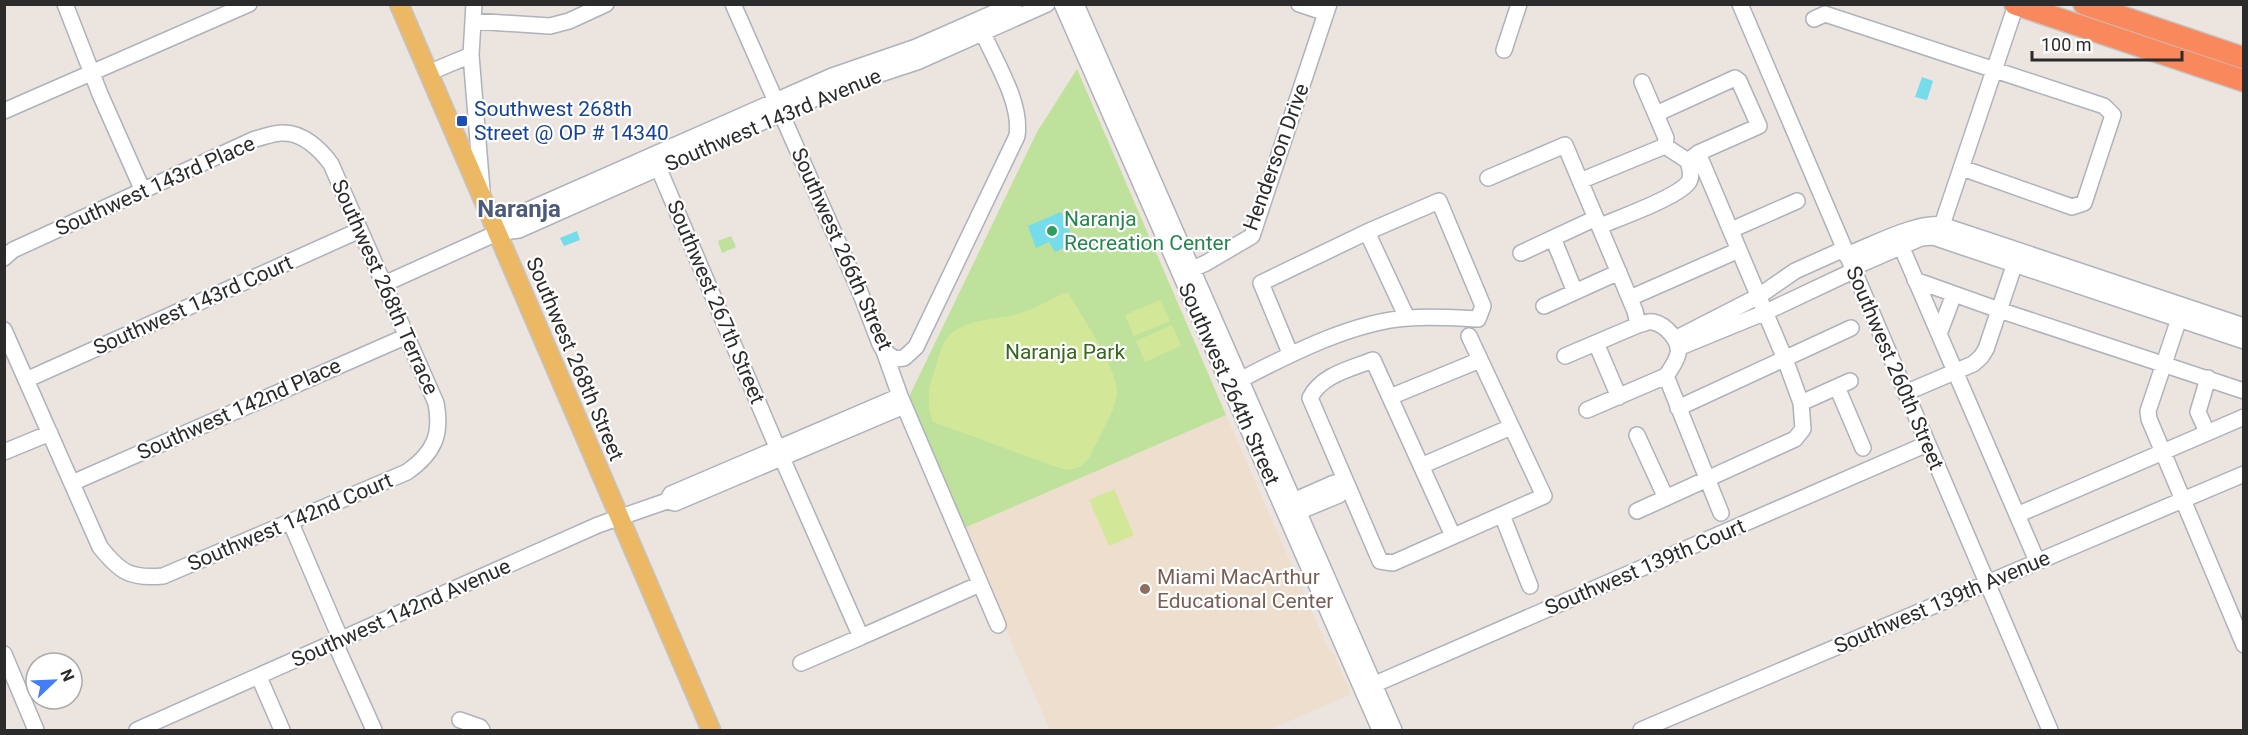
<svg xmlns="http://www.w3.org/2000/svg" width="2248" height="735" font-family="Roboto,sans-serif">
	<style>
		.education { fill: #eddece }
		.green { fill: #bee19c }
		.pitch { fill: #d2e898 }
		.water { fill: #74dceb }
		.lines { fill: none; stroke-linecap: round; stroke-linejoin: round }
		.minor-casing { stroke: #aeb2bb; stroke-width: 18 }
		.major-casing { stroke: #c4c4c4; stroke-width: 21 }
		.highway-casing { stroke: #c4c4c4; stroke-width: 24 }
		.minor { stroke: #fff; stroke-width: 15 }
		.major { stroke: #ecb863; stroke-width: 18 }
		.highway { stroke: #f9895c; stroke-width: 21 }
		.transit-dot { fill: #1a4fb4; stroke: #fff; stroke-width: 2 }
		.leisure-dot { fill: #2e9e5b; stroke: #fff; stroke-width: 2 }
		.education-dot { fill: #8d6e63; stroke: #fff; stroke-width: 2 }
		.labels { text-anchor: middle; stroke-width: 4.5; stroke-linejoin: round; paint-order: stroke }
		.transit-label { font-size: 21px; fill: #164399; stroke: #fff; text-anchor: start }
		.street-label { font-size: 21px; fill: #2b2b2b; stroke: #fff }
		.leisure-label { font-size: 21px; fill: #27864d; stroke: #fff; text-anchor: start }
		.park-label { font-size: 21px; fill: #37661d; stroke: #fff }
		.education-label { font-size: 21px; fill: #785e54; stroke: #fff; text-anchor: start }
		.quarter-label { font-size: 24px; font-weight: bold; fill: #4d5b7a; stroke: #fff }
	</style>
	<rect width="100%" height="100%" fill="#ece4de"/>
	<path class="education" d="M1226 415 1328 648 1335 657 1351 694 1269 730H1050L962 529Z"/>
	<path class="green" d="M1077 69 1226 415 962 529 906 403 1037 132Z
		M731 236 736 247 722 253 718 241Z"/>
	<path class="pitch" d="M1064 293 1069 294C1081 315 1118 370 1117 393 1115 411 1102 432 1094 448 1087 465 1077 473 1059 468L933 422C926 405 928 388 934 372 937 362 940 350 945 341 962 317 993 321 1017 314 1033 310 1049 300 1064 293Z
		M1160 300 1170 321 1134 336 1125 315Z
		M1172 325 1181 346 1145 362 1136 341Z
		M1114 489 1134 535 1109 546 1089 500Z"/>
	<path class="water" d="M1922 77 1933 81 1927 100 1915 97Z
		M1061 212 1075 243 1055 252 1049 242 1036 248 1028 226Z
		M577 231 580 240 564 246 560 238Z"/>
	<g class="lines">
		<g class="minor-casing">
			<path id="minor" d="M65 4 100 94 143 191
				M474 4 471 55 482 190
				M733 4 860 292 880 344 884 351 895 359 904 358 916 347 1017 136C1022 103 996 63 983 33
				M1062 4 1380 730
				M1076 4 1394 730
				M1299 4 1326 13
				M1740 4 2050 730
				M1814 19 1825 14 2104 106 2113 115 2084 203 2072 207 1962 168
				M473 21 550 26 569 21 606 4
				M1504 50 1519 4
				M428 73 471 55
				M1642 82 1666 138 1665 146
				M4 111 249 4
				M1656 114 1735 78 1739 81 1759 126 1698 153 1688 161
				M653 155 774 440 861 637 801 663
				M1488 178 1565 145 1635 311 1638 325
				M1580 181 1665 146
				M1942 225 2016 5
				M1600 226C1619 218 1676 198 1688 183 1693 177 1690 169 1688 161L1665 146
				M1731 230 1797 201
				M1367 232 1407 318
				M497 233 517 215 832 76 916 47 1014 4
				M1553 238 1575 292
				M1901 246 2037 561
				M1521 253 1596 218
				M1846 255C1871 246 1917 221 1942 225L2244 326
				M4 258 13 250 255 139C264 137 275 132 284 133 303 133 320 149 331 164L436 403C442 435 434 453 407 472L163 576C130 579 120 572 100 547L4 330
				M1852 268 1921 238 1933 237 2244 341
				M1183 273 1206 263 1252 236 1329 4
				M1915 280 1999 310 2244 391
				M384 284 497 233 519 230 841 87 917 62 1047 4
				M1630 298 1739 250
				M1544 306 1619 272
				M2182 310 2148 411 2149 419 2244 645
				M1939 334 1954 294
				M1675 339 1759 296 1795 271 1844 249
				M1596 343 1619 397
				M1678 348 1766 312 1853 271
				M884 351 900 396 671 494 667 501 675 503 904 406
				M1565 356 1638 325C1643 324 1648 321 1653 322 1665 324 1681 341 1678 354 1676 362 1671 369 1666 376L1587 410
				M1666 376 1721 513
				M26 380 360 230
				M1240 380C1288 355 1354 321 1409 318 1432 316 1455 318 1478 319L1483 306 1439 201 1367 232 1261 283 1290 353
				M1837 387 1863 448
				M1905 393 1973 364 1981 357 1986 349 2015 263
				M900 396 998 625
				M1390 397 1480 360
				M1801 403 1850 381
				M1678 408 1851 328
				M2207 432 2198 412 2208 378
				M1637 435 1666 498
				M4 452 50 433
				M1421 466 1511 427
				M72 483 407 336
				M1293 501 1334 483 1347 486
				M1637 511 1795 439 1803 429 1801 403 1785 359 1698 153
				M1298 512 1339 495 1347 486
				M1502 515 1530 586
				M2017 515 2244 417
				M290 521 341 640
				M1453 536 1373 360C1350 369 1321 375 1310 398L1380 561 1393 563 1544 496 1469 336
				M861 637 980 584
				M335 643 374 730
				M4 654 36 730
				M259 677 282 730
				M1366 688 1927 444
				M460 720 480 727 482 730
				M137 730 598 525 667 501
				M1641 730 2244 474"/>
		</g>
		<g class="major-casing">
			<path id="major" d="M399 4 711 730"/>
		</g>
		<g class="highway-casing">
			<path id="highway" d="M2015 4 2244 81
				M2084 4 2244 58"/>
		</g>
		<use href="#minor" class="minor"/>
		<use href="#major" class="major"/>
		<use href="#highway" class="highway"/>
	</g>
	<rect class="transit-dot" x="456" y="115" width="12" height="12" rx="3"/>
	<circle class="leisure-dot" cx="1052" cy="231" r="6"/>
	<circle class="education-dot" cx="1145" cy="589" r="6"/>
	<g class="labels">
		<g class="transit-label">
			<text x="474" y="116">Southwest 268th<tspan x="474" dy="24">Street @ OP # 14340</tspan></text>
		</g>
		<g class="street-label">
			<text transform="translate(773 120) rotate(-23)" y="7">Southwest 143rd Avenue</text>
			<text transform="translate(1276 157) rotate(-70)" y="7">Henderson Drive</text>
			<text transform="translate(155 186) rotate(-24)" y="7">Southwest 143rd Place</text>
			<text transform="translate(842 249) rotate(66)" y="7">Southwest 266th Street</text>
			<text transform="translate(385 287) rotate(66)" y="7">Southwest 268th Terrace</text>
			<text transform="translate(716 302) rotate(67)" y="7">Southwest 267th Street</text>
			<text transform="translate(193 305) rotate(-24)" y="7">Southwest 143rd Court</text>
			<text transform="translate(575 359) rotate(67)" y="7">Southwest 268th Street</text>
			<text transform="translate(1895 368) rotate(67)" y="7">Southwest 260th Street</text>
			<text transform="translate(1229 384) rotate(66)" y="7">Southwest 264th Street</text>
			<text transform="translate(239 409) rotate(-24)" y="7">Southwest 142nd Place</text>
			<text transform="translate(290 522) rotate(-23)" y="7">Southwest 142nd Court</text>
			<text transform="translate(1645 567) rotate(-23)" y="7">Southwest 139th Court</text>
			<text transform="translate(1942 602) rotate(-23)" y="7">Southwest 139th Avenue</text>
			<text transform="translate(401 613) rotate(-24)" y="7">Southwest 142nd Avenue</text>
		</g>
		<g class="leisure-label">
			<text x="1064" y="226">Naranja<tspan x="1064" dy="24">Recreation Center</tspan></text>
		</g>
		<g class="park-label">
			<text x="1065" y="359">Naranja Park</text>
		</g>
		<g class="education-label">
			<text x="1157" y="584">Miami MacArthur<tspan x="1157" dy="24">Educational Center</tspan></text>
		</g>
		<g class="quarter-label">
			<text x="519" y="217">Naranja</text>
		</g>
	</g>
	<rect width="2248" height="735" fill="none" stroke="#2b2b2b" stroke-width="12"/>
	<g transform="translate(54 681) rotate(67)"><circle r="28" fill="#ffffff" stroke="#aaaaaa" stroke-width="1.5"/>
	<path d="M0-4.5L10 22L0 15L-10 22Z" fill="#437ef4"/>
	<text y="-9" font-size="16" font-weight="bold" text-anchor="middle" fill="#2b2b2b">N</text>
	</g>
	<path d="M2032 51v9h150v-9" fill="none" stroke="#2b2b2b" stroke-width="3"/>
	<text x="2041" y="51" font-size="18" fill="#2b2b2b" stroke="#ffffff" stroke-width="4.5" paint-order="stroke">100 m</text>
</svg>
